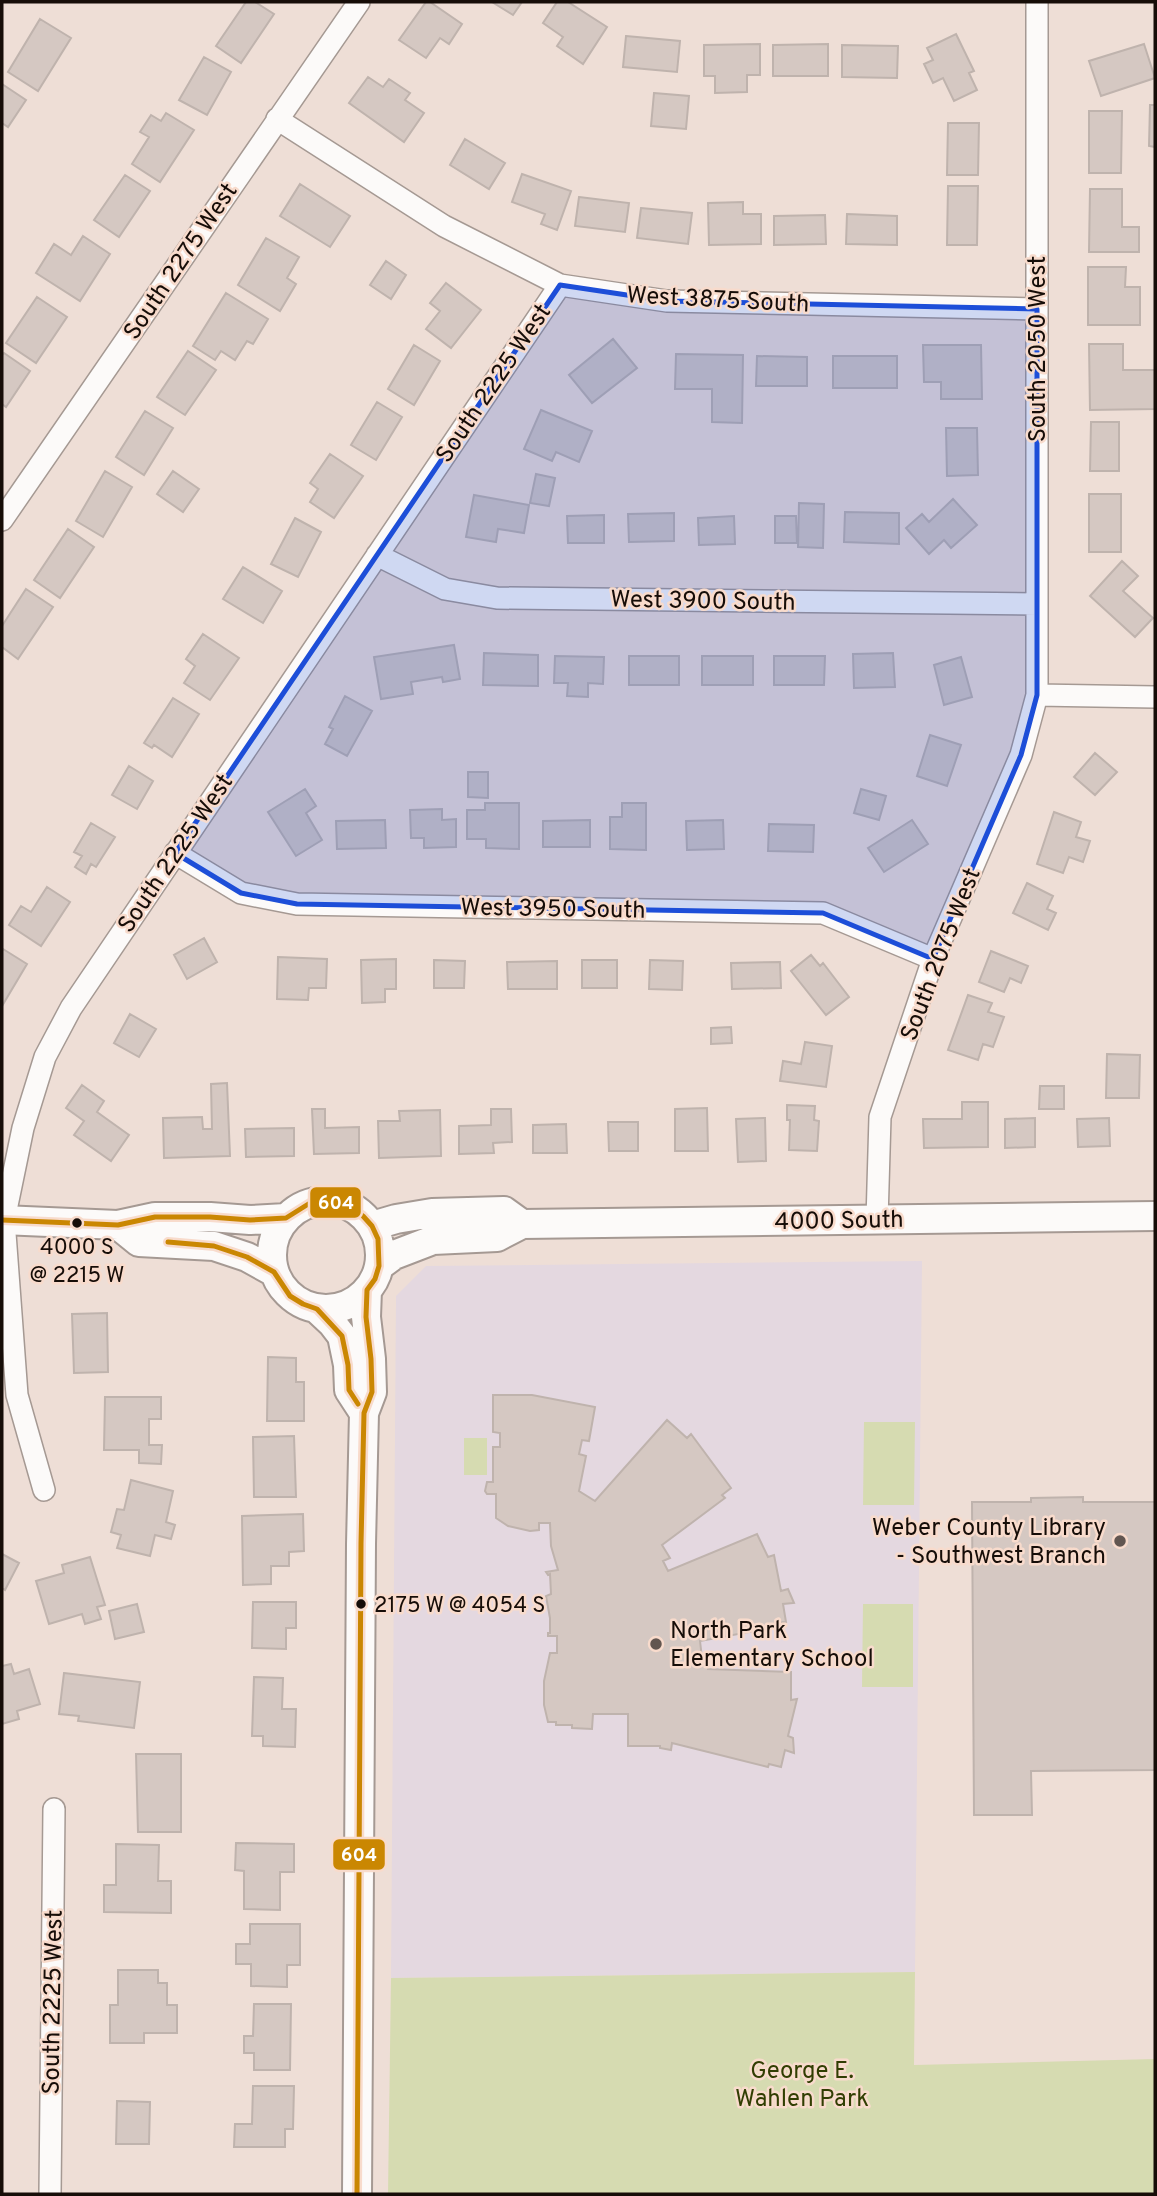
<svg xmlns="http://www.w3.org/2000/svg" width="1157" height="2196" font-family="Overpass,sans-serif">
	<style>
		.commercial { fill: #e4d8e0 }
		.green { fill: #d6dbb1 }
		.building { fill: #d5c8c2; stroke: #bfb3ad; stroke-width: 2 }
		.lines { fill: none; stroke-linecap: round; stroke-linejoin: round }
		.minor-casing { stroke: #a59993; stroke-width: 24 }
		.tertiary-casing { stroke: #a59993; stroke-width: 32 }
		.minor { stroke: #fcfaf9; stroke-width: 21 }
		.tertiary { stroke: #fcfaf9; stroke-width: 28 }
		.bus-1-casing { stroke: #f8dbcc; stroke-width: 10 }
		.bus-1 { stroke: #ca8702; stroke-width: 5 }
		.marked { fill: #1d4ed8; fill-opacity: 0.2; stroke: #1d4ed8; stroke-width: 5; stroke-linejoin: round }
		.bus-dot { fill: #160d08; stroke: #f8dbcc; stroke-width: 2.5 }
		.poi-dot { fill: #625650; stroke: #f8dbcc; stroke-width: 2.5 }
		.labels { text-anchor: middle; stroke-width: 5; stroke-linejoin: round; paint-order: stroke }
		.bus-label { font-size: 22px; fill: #160d08; stroke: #f8dbcc }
		.street-label { font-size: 24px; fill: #160d08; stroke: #f8dbcc }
		.poi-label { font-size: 24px; fill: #160d08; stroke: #f8dbcc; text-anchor: end }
		.park-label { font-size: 24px; fill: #313e02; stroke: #f8dbcc }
		.line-badge { stroke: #f8dbcc; stroke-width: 2.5 }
		.badge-label { font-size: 19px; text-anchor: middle; font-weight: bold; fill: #fff }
	</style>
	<rect width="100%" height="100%" fill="#eeded6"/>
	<path class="commercial" d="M922 1261 915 1972 391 1978 396 1296 426 1266Z"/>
	<path class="green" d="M864 1422H915L914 1505H863Z
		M464 1438H487V1475H464Z
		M863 1604H913V1687H862Z
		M915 1972 914 2065 1155 2059V2194H388L391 1978Z"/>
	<path class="building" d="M246 2H255L274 14 241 63 216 46Z
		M426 2H430L462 24 449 44 440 38 426 58 399 40Z
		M492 2H522L513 15Z
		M557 2H568L607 27 583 64 557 46 563 37 543 23Z
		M40 19 71 38 38 91 8 72Z
		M956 34 974 71 969 73 977 90 954 101 943 78 933 83 924 64 933 60 927 48Z
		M626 36 680 41 677 72 623 67Z
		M760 44V75H747V92L715 93V76H704V45Z
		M828 44V76H773V45Z
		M1144 44 1155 78 1101 96 1089 61Z
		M842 45 898 46 897 78 842 77Z
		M204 57 231 72 207 115 179 100Z
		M368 77 383 87 389 79 410 93 405 100 424 113 404 142 349 103Z
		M2 84 26 100 8 127 2 123Z
		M654 93 689 96 686 129 651 126Z
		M1150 105H1155V147L1149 146Z
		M1089 111H1122L1121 173H1089Z
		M166 113 194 130 160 182 132 164 149 137 140 132 151 115 161 121Z
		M948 123H979L978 175H947Z
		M465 139 505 163 489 189 450 165Z
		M522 174 571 191 557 230 541 224 545 214 512 202Z
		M125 175 150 191 119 237 94 220Z
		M300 184 350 216 330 247 280 216Z
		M948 186H978L977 245H947Z
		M1090 189H1122V227H1139V252H1089Z
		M579 197 629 203 625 232 575 226Z
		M743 202V214H761V244L709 245 708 203Z
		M641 208 692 213 688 244 637 238Z
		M847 214 897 216V245L846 244Z
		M825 215 826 244 774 245V216Z
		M83 236 110 254 80 301 36 273 54 244 71 255Z
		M266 238 299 257 287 278 296 284 280 311 238 285Z
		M386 261 406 275 391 299 370 285Z
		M1088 267H1126L1125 287H1140V325H1088Z
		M446 283 481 310 451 348 426 329 440 311 430 303Z
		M226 293 268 319 253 344 247 341 235 360 221 351 215 360 193 346Z
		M37 297 67 317 36 363 6 343Z
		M613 339 637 368 592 403 569 375Z
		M1089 344H1123V370H1155V409L1090 410Z
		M414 345 440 361 414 405 388 389Z
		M923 345H981L982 399H941V382H924Z
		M188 351 216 370 185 415 157 397Z
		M4 353 30 371 6 407 2 404V355Z
		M676 354 743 355 742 423 712 422V389H675Z
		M757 356 807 357V386H756Z
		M833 356H897V388H833Z
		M377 402 402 417 376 460 351 445Z
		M541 410 592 431 579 462 556 452 552 461 524 449Z
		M145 411 173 428 144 475 116 457Z
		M1091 422H1119V471H1090Z
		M946 428H977L978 475 947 476Z
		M330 454 363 476 334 518 310 502 318 489 310 483Z
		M105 471 132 487 103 537 76 521Z
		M173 471 199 489 183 512 157 494Z
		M536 474 555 478 549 506 530 503Z
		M1089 494H1121V552H1089Z
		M474 495 529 505 524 533 498 529 496 542 466 537Z
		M953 499 977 525 951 548 944 540 929 554 906 528 922 514 929 522Z
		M799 503 824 504 823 548 798 547Z
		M845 512 899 513V544L844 542Z
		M674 513V541L629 542 628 514Z
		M604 515V543H568L567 516Z
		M734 516 735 544 699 545 698 518Z
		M775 516H796L797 543H775Z
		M295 518 321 532 298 577 271 564Z
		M68 529 94 547 60 598 34 580Z
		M1122 561 1138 576 1123 591 1153 618 1135 637 1090 596Z
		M243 567 282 591 263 623 223 599Z
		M26 589 53 607 18 659 2 647V626Z
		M203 634 239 658 210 700 184 683 195 666 186 659Z
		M454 645 460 679 443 682 442 677 411 682 413 694 381 699 374 657Z
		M484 653 538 655V686L483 685Z
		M893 653 895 687 854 688 853 654Z
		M555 656 604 657 603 684 588 683V697L567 696 568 683H554Z
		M629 656H679V685H629Z
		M702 656H753V685H702Z
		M774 656H825L824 685H774Z
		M961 657 972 697 944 705 934 665Z
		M345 696 372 711 347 756 325 744 333 729 329 727Z
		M173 698 199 714 172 757 154 745 152 748 144 743Z
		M930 735 961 745 947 786 917 776Z
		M1095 753 1117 772 1095 795 1074 777Z
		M129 766 153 781 137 809 112 795Z
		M468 772H488V798L468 797Z
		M305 789 316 806 306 813 322 840 296 856 268 812Z
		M861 789 886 796 879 820 854 813Z
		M485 803H519V849L486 848V839H467V810H485Z
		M622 803H646V850L610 849V817H622Z
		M442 809V820L456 819V847L424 848V838H411L410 810Z
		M1054 812 1081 822 1076 837 1090 841 1083 862 1069 857 1063 873 1037 864Z
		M385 820 386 848 337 849 336 821Z
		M590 820V847H543V821Z
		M723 820 724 849 687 850 686 821Z
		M912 820 928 844 884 872 868 848Z
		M91 823 115 837 96 867 91 864 86 874 75 867 82 856 74 852Z
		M769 824 814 825 813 852 768 851Z
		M1027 883 1053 896 1047 909 1056 913 1048 930 1013 913Z
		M47 887 70 902 41 946 9 925 21 906 31 912Z
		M204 938 217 962 187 979 174 955Z
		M3 949 27 964 2 1006V951Z
		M991 951 1028 966 1021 983 1010 978 1004 992 979 982Z
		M811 955 820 966 823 963 849 997 826 1015 791 971Z
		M278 957 327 959 326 988H309L308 1000 277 999Z
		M396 959V989H385V1002L362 1003 361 960Z
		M434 960 465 961 464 988H434Z
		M582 960H617V988H582Z
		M650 960 683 961 682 990 649 989Z
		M557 961V989H508L507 962Z
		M780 962 781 988 732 989 731 963Z
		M968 995 992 1003 988 1012 1004 1017 993 1047 983 1044 978 1060 948 1050Z
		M130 1014 156 1029 139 1057 114 1043Z
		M731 1027 732 1043 711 1044V1028Z
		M805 1042 832 1046 826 1087 780 1081 783 1061 801 1064Z
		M1107 1054 1140 1055 1139 1098H1106Z
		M227 1083 230 1156 164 1158 163 1118 202 1117 203 1129H212L211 1084Z
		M82 1085 104 1101 97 1112 129 1135 111 1161 74 1135 84 1121 66 1108Z
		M1040 1086H1064V1109H1039Z
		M962 1102H988V1147L924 1148 923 1119H962Z
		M787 1105 815 1106 814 1120 819 1121 817 1151 789 1150 790 1120H787Z
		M707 1108 708 1151H675V1109Z
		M312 1109H325V1128L359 1127V1153L314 1154Z
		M491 1109H511L512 1142 493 1143 494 1153 459 1154V1126L491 1125Z
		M440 1110 441 1156 379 1158 378 1121H400L399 1111Z
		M765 1118 766 1161 738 1162 736 1119Z
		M1035 1118V1147L1005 1148V1119Z
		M1109 1118 1110 1146 1078 1147 1077 1119Z
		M608 1122H638V1151H609Z
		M566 1124 567 1153H533V1125Z
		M294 1128V1156L246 1157 245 1129Z
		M107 1313 108 1372 74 1373 72 1314Z
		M268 1357 296 1358V1382H304V1421H267Z
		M493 1395H532L595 1407 589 1441 582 1440 579 1454 586 1456 579 1491 595 1501 667 1420 687 1438 691 1434 731 1488 722 1495 725 1498 662 1545 670 1558 663 1561 668 1571 757 1534 768 1557 774 1555 781 1591 788 1589 794 1603 783 1604 786 1622 776 1623V1627L700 1641 702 1658 707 1657 708 1669 791 1672V1700L797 1699 788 1736 793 1738 794 1753 785 1750 781 1767 769 1764 768 1767 672 1743 671 1750 660 1748V1746H628V1714H593L592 1729 572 1728V1725H556V1722H548L544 1705V1681L550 1653H557V1636H548V1633H550V1618L546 1596 551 1594 550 1574 548 1575 546 1572 558 1570 551 1546 550 1523H539V1530L530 1531 508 1526 496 1518V1494H487L485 1491 487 1482H493V1447H500V1433L493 1432Z
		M105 1397H161V1419H149V1445H162L161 1464 139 1463V1450H104Z
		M294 1436 296 1497H254L253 1437Z
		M131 1480 173 1491 166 1522 175 1525 171 1539 155 1535 150 1556 117 1548 121 1535 111 1532 117 1509 124 1510Z
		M1083 1497V1502H1155V1770L1031 1771 1032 1815H974L972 1502H1031V1498Z
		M303 1514 304 1551 289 1552V1566H271V1584L243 1585 242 1516Z
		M2 1554 19 1563 5 1590 2 1588Z
		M90 1557 105 1605 97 1607 101 1619 85 1624 82 1614 49 1624 36 1581 64 1573 62 1565Z
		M253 1602H296V1628H286V1649L252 1648Z
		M137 1604 144 1632 115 1639 109 1611Z
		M11 1664 14 1674 29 1669 40 1704 17 1711 19 1719 2 1724V1666Z
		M64 1673 140 1682 134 1728 78 1721 79 1716 59 1714Z
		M254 1677 283 1678 282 1709H296L295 1747 263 1746V1736H252Z
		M136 1754H181V1832H138Z
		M236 1843 294 1844V1872H280V1910L244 1909V1871L235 1870Z
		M116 1844 159 1845 158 1881H171V1913L104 1912V1885H116Z
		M250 1924H300V1965H287V1987L251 1986V1964H236V1944H250Z
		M118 1970H158V1983H167V2005H177V2033H144V2043H110V2005H118Z
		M254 2004H291L290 2070H254V2053H244V2036H253Z
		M253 2086H294L293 2129H285V2147H234L235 2124H252Z
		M117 2101 150 2102 149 2144H116Z"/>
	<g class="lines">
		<g class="minor-casing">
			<path id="minor" d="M277 119 444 226 560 285 667 301 1037 309
				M2 520 359 2
				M377 555 445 589 497 598 1037 604
				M1037 695 1155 697
				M175 853 241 893 297 904 823 913 933 959
				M877 1220 880 1117 933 959 1021 755 1037 695V2
				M44 1490 17 1395 4 1220 23 1128 45 1057 71 1008 560 285
				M50 2194 54 1809"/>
		</g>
		<g class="tertiary-casing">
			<path id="tertiary" d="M272 1255a54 54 0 1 1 108 0a54 54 0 1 1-108 0Z
				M2 1220 118 1225 155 1217H210L250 1220 286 1218
				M118 1225 139 1242 214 1246 247 1257 274 1272
				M372 1226 396 1219 432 1213 504 1211 522 1224
				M379 1266 394 1255 433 1240 497 1237 522 1224 1155 1216
				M317 1309 332 1323 342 1336 348 1365 349 1390 364 1413
				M357 2194 361 1544 364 1413 372 1392 371 1359 366 1317 367 1290"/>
		</g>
		<use href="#minor" class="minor"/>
		<use href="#tertiary" class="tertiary"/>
		<g class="bus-1-casing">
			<path id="bus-1" d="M2 1220 118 1225 155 1217H210L250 1220 286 1218 310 1203 324 1201 338 1203 351 1208 363 1216 372 1226 378 1239 379 1266 375 1279 367 1290 366 1317 371 1359 372 1392 364 1413 361 1544 357 2194
				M168 1242 214 1246 247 1257 274 1272 290 1296 303 1304 317 1309 342 1336 348 1365 349 1390 358 1404"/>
		</g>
		<use href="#bus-1" class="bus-1"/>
	</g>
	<path class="marked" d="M560 285 667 301 1037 309V695L1021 755 933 959 823 913 297 904 241 893 175 853Z"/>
	<g class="bus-dot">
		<circle cx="77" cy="1223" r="6"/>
		<circle cx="361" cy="1604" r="6"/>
	</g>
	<g class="poi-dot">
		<circle cx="1120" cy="1541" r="7"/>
		<circle cx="656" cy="1644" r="7"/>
	</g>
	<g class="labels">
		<g class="bus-label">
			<text x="77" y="1254">4000 S<tspan x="77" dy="28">@ 2215 W</tspan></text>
			<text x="374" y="1612" text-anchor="start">2175 W @ 4054 S</text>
		</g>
		<g class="street-label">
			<text transform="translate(180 261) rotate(-56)" y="8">South 2275 West</text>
			<text transform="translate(718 299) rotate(3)" y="8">West 3875 South</text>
			<text transform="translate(1037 349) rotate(-90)" y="8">South 2050 West</text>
			<text transform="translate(493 383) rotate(-56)" y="8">South 2225 West</text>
			<text transform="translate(703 600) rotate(1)" y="8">West 3900 South</text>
			<text transform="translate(175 853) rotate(-56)" y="8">South 2225 West</text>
			<text transform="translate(553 908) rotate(1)" y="8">West 3950 South</text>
			<text transform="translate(940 954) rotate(-69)" y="8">South 2075 West</text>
			<text transform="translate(839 1220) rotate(-1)" y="8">4000 South</text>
			<text transform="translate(52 2002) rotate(-89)" y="8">South 2225 West</text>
		</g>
		<g class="poi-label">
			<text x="1106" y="1535">Weber County Library<tspan x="1106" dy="28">- Southwest Branch</tspan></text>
			<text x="670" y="1638" text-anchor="start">North Park<tspan x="670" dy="28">Elementary School</tspan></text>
		</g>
		<g class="park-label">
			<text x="802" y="2078">George E.<tspan x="802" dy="28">Wahlen Park</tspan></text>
		</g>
	</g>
	<g class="line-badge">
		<rect x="309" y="1186" width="53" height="33" rx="7" fill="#ca8702"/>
		<rect x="332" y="1838" width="54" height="33" rx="7" fill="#ca8702"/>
	</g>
	<g class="badge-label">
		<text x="336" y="1209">604</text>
		<text x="359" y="1861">604</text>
	</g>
	<rect width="1157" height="2196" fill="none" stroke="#160d08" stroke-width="7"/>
</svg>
